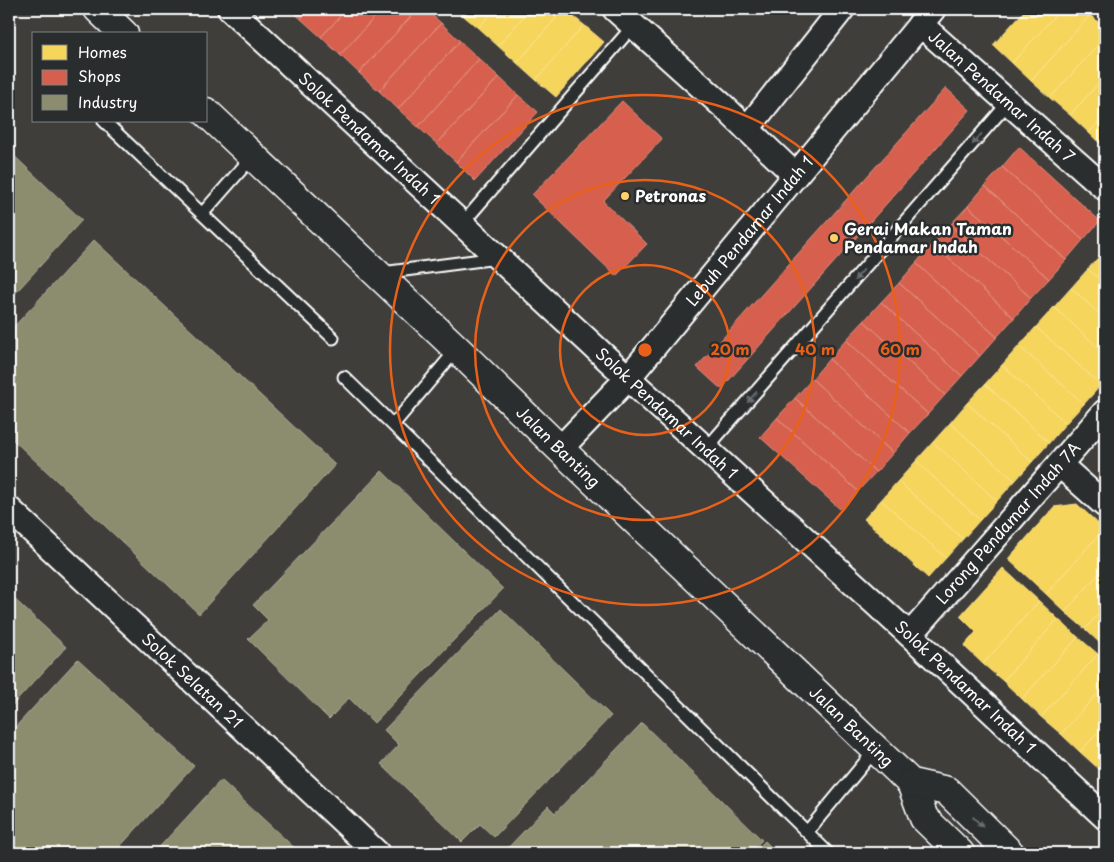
<svg xmlns="http://www.w3.org/2000/svg" width="1114" height="862" font-family="'Playpen Sans',sans-serif">
	<style>
		.homes { fill: #f6d55c; stroke: #f9e28d }
		.shops { fill: #d6604d; stroke: #e29082 }
		.industry { fill: #8c8c6e; stroke: #aeae9a }
		.lines { fill: none; stroke-linecap: round; stroke-linejoin: round }
		.service-casing { stroke: #fff; stroke-width: 15 }
		.minor-casing { stroke: #fff; stroke-width: 28 }
		.secondary-casing { stroke: #fff; stroke-width: 31 }
		.service { stroke: #2a2d2e; stroke-width: 11 }
		.minor { stroke: #2a2d2e; stroke-width: 24 }
		.secondary { stroke: #2a2d2e; stroke-width: 28 }
		.oneway { fill: #6a6c6d }
		.ring { fill: none; stroke: #e96118; stroke-width: 2.5 }
		.poi-dot { fill: #ffd166; stroke: #2a2d2e; stroke-width: 2 }
		.labels { text-anchor: middle; stroke-width: 5; stroke-linejoin: round; paint-order: stroke }
		.street-label { font-size: 16px; fill: #fff; stroke: #2a2d2e }
		.poi-label { font-size: 16px; font-weight: bold; fill: #fff; stroke: #2a2d2e; text-anchor: start }
		.centre { fill: #e96118; stroke: #2a2d2e; stroke-width: 2.5 }
		.ring-label { font-size: 15px; text-anchor: middle; font-weight: bold; fill: #e96118; stroke: #2a2d2e; stroke-width: 5; stroke-linejoin: round; paint-order: stroke }
	</style>
	<rect width="100%" height="100%" fill="#403e3b"/>
	<filter id="ink" filterUnits="userSpaceOnUse"><feTurbulence type="fractalNoise" baseFrequency=".02" numOctaves="2"/><feDisplacementMap in="SourceGraphic" scale="10" xChannelSelector="R" yChannelSelector="G"/><feConvolveMatrix kernelMatrix="1 2 1 2 8 2 1 2 1" color-interpolation-filters="sRGB"/></filter>
	<g filter="url(#ink)">
		<path class="homes" d="M462 9H496L478 28 459 12Z
			M496 9H530L498 46 478 28Z
			M530 9H564L517 63 498 46Z
			M564 9 584 25 536 80 517 63Z
			M1026 9H1061L1012 63 993 45Z
			M1061 9H1084L1090 15 1031 81 1012 63Z
			M1090 15 1105 28V37L1050 98 1031 81Z
			M584 25 604 42 556 97 536 80Z
			M1105 37V76L1070 115 1050 98Z
			M1105 76V115L1089 133 1070 115Z
			M1105 115V148L1089 133Z
			M1105 250V284L1088 269Z
			M1088 269 1105 284V319L1071 288Z
			M1071 288 1105 319V354L1054 307Z
			M1054 307 1105 354V380L1101 385 1036 327Z
			M1036 327 1101 385 1084 404 1019 346Z
			M1019 346 1084 404 1066 423 1002 365Z
			M1002 365 1066 423 1049 443 985 384Z
			M985 384 1049 443 1032 462 967 403Z
			M967 403 1032 462 1015 481 950 423Z
			M950 423 1015 481 997 501 933 442Z
			M933 442 997 501 980 520 916 461Z
			M916 461 980 520 963 539 898 481Z
			M898 481 963 539 946 558 881 500Z
			M881 500 946 558 928 578 864 519Z
			M1077 504 1104 529 1046 594 1008 559 1054 507Z
			M1104 529 1105 530V567L1065 612 1046 594Z
			M1105 567V607L1085 629 1065 612Z
			M1003 568 1039 601 983 664 964 646 976 632 960 616Z
			M1039 601 1058 619 1003 681 983 664Z
			M1105 607V646L1104 647 1085 629Z
			M1058 619 1078 637 1022 699 1003 681Z
			M1078 637 1098 654 1041 717 1022 699Z
			M1098 654 1105 661V685L1061 734 1041 717Z
			M1105 685V724L1080 752 1061 734Z
			M1105 724V764L1100 770 1080 752Z"/>
		<path class="shops" d="M290 9H311L301 19Z
			M311 9H347L321 37 301 19Z
			M347 9H382L340 55 321 37Z
			M382 9H418L359 73 340 55Z
			M418 9H425L441 23 379 91 359 73Z
			M441 23 460 41 398 109 379 91Z
			M460 41 479 59 418 127 398 109Z
			M479 59 499 77 437 144 418 127Z
			M499 77 518 95 456 162 437 144Z
			M946 88 970 110 721 389 697 367Z
			M518 95 538 112 475 181 456 162Z
			M622 101 662 139 603 201 647 244 616 276 532 195Z
			M1019 147 1100 221 1083 240 1002 167Z
			M1002 167 1083 240 1066 260 985 186Z
			M985 186 1066 260 1049 279 968 206Z
			M968 206 1049 279 1031 298 950 225Z
			M950 225 1031 298 1014 318 933 244Z
			M933 244 1014 318 997 337 916 263Z
			M916 263 997 337 980 356 899 283Z
			M899 283 980 356 962 376 881 302Z
			M881 302 962 376 945 395 864 321Z
			M864 321 945 395 928 414 846 340Z
			M846 340 928 414 910 433 829 359Z
			M829 359 910 433 893 453 812 379Z
			M812 379 893 453 876 472 795 398Z
			M795 398 876 472 858 491 777 418Z
			M777 418 858 491 841 510 760 437Z"/>
		<path class="industry" d="M9 151 82 220 9 300Z
			M94 240 335 465 199 614 9 436V332Z
			M382 471 503 589 374 723 349 698 329 719 248 639 268 620 253 605Z
			M9 594 66 647 9 709Z
			M501 609 611 716 494 837 480 824 462 842 381 764 399 745 384 730Z
			M78 659 194 766 114 853H9V734Z
			M642 723 762 840 749 853H503L548 806 555 813Z
			M221 780 300 853H154Z
			M765 841 777 853H753Z"/>
		<g class="lines">
			<g class="service-casing">
				<path id="service" d="M104 121 333 338
					M202 214 253 156
					M462 224 633 26
					M382 273 497 258
					M344 377 807 832
					M393 425 457 349
					M706 449 1009 102
					M828 853 807 832 876 749"/>
			</g>
			<g class="minor-casing">
				<g id="minor">
					<path id="s1" d="M230 9 628 378 910 635 1105 817"/>
					<path d="M615 9 723 106 795 175"/>
					<path id="s2" d="M920 24 1105 188"/>
					<path d="M747 129 842 9"/>
					<path id="s3" d="M560 449 628 378 933 9"/>
					<path d="M1060 465 1105 505"/>
					<path id="s4" d="M9 509 377 853"/>
					<path id="s5" d="M910 635 1105 412"/>
				</g>
			</g>
			<g class="secondary-casing">
				<g id="secondary">
					<path d="M98 9 124 34"/>
					<path id="s6" d="M206 112 457 349 560 449 911 783 924 818 960 853"/>
					<path d="M911 783 947 791 1010 853"/>
				</g>
			</g>
			<use href="#service" class="service"/>
			<use href="#minor" class="minor"/>
			<use href="#secondary" class="secondary"/>
		</g>
		<defs><path id="oneway-solid" d="M-6-.8H1V-3.2L6.5 0L1 3.2V.8H-6Z" transform="scale(1.25)"/></defs>
		<g class="oneway">
			<use href="#oneway-solid" transform="translate(977 139) rotate(131)"/>
			<use href="#oneway-solid" transform="translate(859 275) rotate(131)"/>
			<use href="#oneway-solid" transform="translate(752 397) rotate(131)"/>
			<use href="#oneway-solid" transform="translate(978 822) rotate(45)"/>
		</g>
	</g>
	<g class="ring">
		<circle cx="645" cy="350" r="85"/>
		<circle cx="645" cy="350" r="170"/>
		<circle cx="645" cy="350" r="255"/>
	</g>
	<g class="poi-dot">
		<circle cx="625" cy="196" r="5"/>
		<circle cx="834" cy="238" r="5"/>
	</g>
	<g class="labels">
		<g class="street-label">
			<text dy="6" stroke="none"><textPath href="#s2" startOffset="109">Jalan Pendamar Indah 7</textPath></text>
			<text dy="6" stroke="none"><textPath href="#s1" startOffset="190">Solok Pendamar Indah 1</textPath></text>
			<text dy="6" stroke="none"><textPath href="#s3" startOffset="289">Lebuh Pendamar Indah 1</textPath></text>
			<text dy="6" stroke="none"><textPath href="#s1" startOffset="595">Solok Pendamar Indah 1</textPath></text>
			<text dy="6" stroke="none"><textPath href="#s6" startOffset="486">Jalan Banting</textPath></text>
			<text dy="6" stroke="none"><textPath href="#s5" startOffset="149">Lorong Pendamar Indah 7A</textPath></text>
			<text dy="6" stroke="none"><textPath href="#s4" startOffset="251">Solok Selatan 21</textPath></text>
			<text dy="6" stroke="none"><textPath href="#s1" startOffset="1000">Solok Pendamar Indah 1</textPath></text>
			<text dy="6" stroke="none"><textPath href="#s6" startOffset="891">Jalan Banting</textPath></text>
		</g>
		<g class="poi-label">
			<text x="635" y="202">Petronas</text>
			<text x="844" y="235">Gerai Makan Taman<tspan x="844" dy="18">Pendamar Indah</tspan></text>
		</g>
	</g>
	<circle cx="645" cy="350" r="8" class="centre"/>
	<g class="ring-label">
		<text x="730" y="355">20 m</text>
		<text x="815" y="355">40 m</text>
		<text x="900" y="355">60 m</text>
	</g>
	<rect width="1114" height="862" fill="none" stroke="#2a2d2e" stroke-width="30"/>
	<rect x="15" y="15" width="1084" height="832" fill="none" stroke="#fff" stroke-width="2" filter="url(#ink)"/>
	<rect x="32" y="32" width="175" height="90" fill="#2a2d2e" stroke="#7f8182"/>
	<rect x="42" y="45" width="25" height="15" fill="#f6d55c" stroke="#7f8182"/>
	<text x="78" y="58" font-size="15" fill="#ffffff">Homes</text>
	<rect x="42" y="70" width="25" height="15" fill="#d6604d" stroke="#7f8182"/>
	<text x="78" y="82" font-size="15" fill="#ffffff">Shops</text>
	<rect x="42" y="95" width="25" height="15" fill="#8c8c6e" stroke="#7f8182"/>
	<text x="78" y="108" font-size="15" fill="#ffffff">Industry</text>
</svg>
